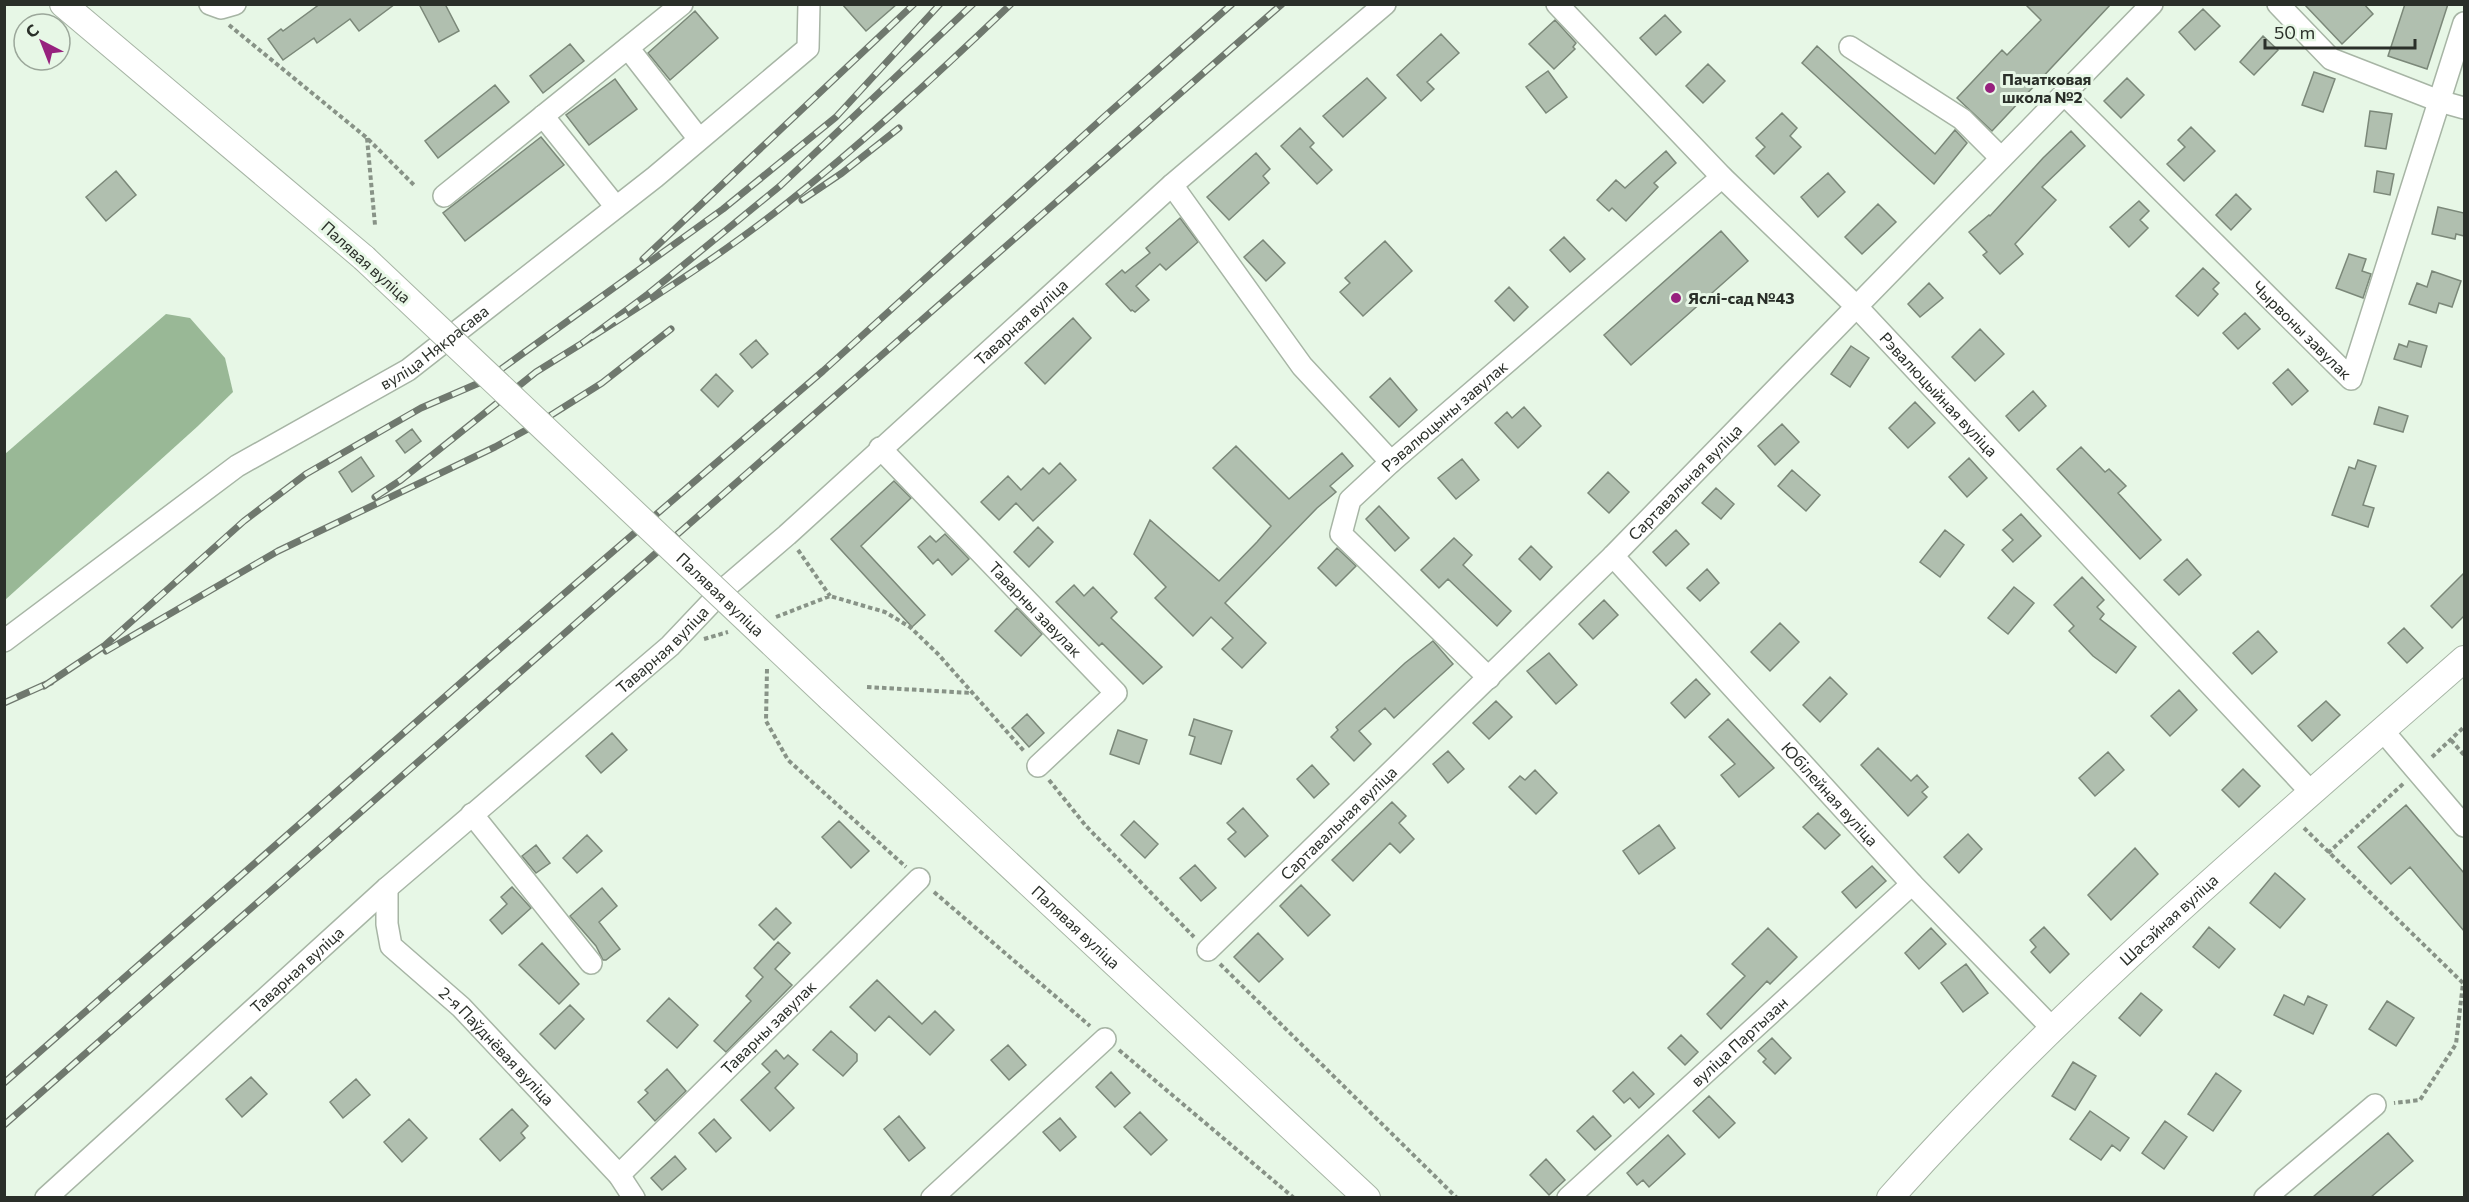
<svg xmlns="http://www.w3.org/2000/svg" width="2469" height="1202" font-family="Commissioner,sans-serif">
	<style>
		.water { fill: #99b896 }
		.building { fill: #b0bfaf; stroke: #7b8879; stroke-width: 1.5 }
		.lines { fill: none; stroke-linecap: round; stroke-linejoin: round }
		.minor-casing { stroke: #a7b5a5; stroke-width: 24 }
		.major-casing { stroke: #a7b5a5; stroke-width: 28 }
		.path { stroke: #889387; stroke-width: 4; stroke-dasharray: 4.5 3; stroke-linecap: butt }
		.minor { stroke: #fff; stroke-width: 21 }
		.major { stroke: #fff; stroke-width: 26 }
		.rail-casing { stroke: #6f786e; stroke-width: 7 }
		.rail { stroke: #e7f7e6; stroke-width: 4.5; stroke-dasharray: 14; stroke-linecap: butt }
		.major-bridge-casing { stroke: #a7b5a5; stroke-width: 28; stroke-linecap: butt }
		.major-bridge { stroke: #fff; stroke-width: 26 }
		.poi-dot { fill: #97217e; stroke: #e7f7e6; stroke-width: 2 }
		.labels { text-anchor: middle; stroke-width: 6; stroke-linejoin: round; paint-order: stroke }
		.poi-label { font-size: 16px; font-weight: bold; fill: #2a2f29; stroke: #e7f7e6; text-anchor: start }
		.street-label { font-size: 16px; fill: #2a2f29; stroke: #e7f7e6 }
	</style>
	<rect width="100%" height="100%" fill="#e7f7e6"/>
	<path class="water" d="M166 314 190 318 225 358 233 392 198 426 5 600V454Z"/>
	<path class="building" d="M320 4H395L359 31 350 19 317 43 314 38 283 60 268 39 281 29 283 31Z
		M419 4H445L459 31 439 42Z
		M842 4H897L866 31Z
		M2025 4H2111L1992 131 1957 98 2002 50 2007 55 2041 20Z
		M2304 4H2364L2373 14 2342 44Z
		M2405 4H2448L2427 69 2388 56Z
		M2203 9 2220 26 2195 50 2179 32Z
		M695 11 718 38 670 80 648 53Z
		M1665 15 1681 32 1656 55 1640 38Z
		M1555 20 1576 43 1573 47 1575 49 1554 69 1529 44Z
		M1441 34 1459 53 1427 82 1434 89 1421 101 1397 75Z
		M2263 36 2278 50 2254 75 2240 62Z
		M570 44 584 61 543 93 530 76Z
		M1817 46 1935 154 1955 130 1967 143 1934 184 1802 63Z
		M1708 64 1725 81 1703 103 1686 86Z
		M1548 71 1567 97 1546 113 1526 87Z
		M2314 72 2335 79 2323 112 2302 105Z
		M1367 78 1386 98 1343 137 1323 116Z
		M2127 78 2144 95 2121 118 2104 101Z
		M615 79 637 109 589 145 566 115Z
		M495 85 509 102 438 158 425 141Z
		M2370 111 2392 114 2386 149 2365 146Z
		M1782 113 1797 128 1790 136 1801 147 1774 174 1756 156 1765 147 1756 138Z
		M2191 127 2215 151 2184 181 2167 164 2185 147 2178 140Z
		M1300 128 1314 143 1310 147 1332 170 1317 184 1281 146Z
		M2071 131 2085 146 2042 187 2056 200 2015 244 2023 254 2000 274 1983 255 1987 252 1969 232 1989 215 1990 216 2043 158Z
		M541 137 564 165 465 241 443 213Z
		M1666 151 1676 163 1654 183 1658 187 1626 221 1612 208 1609 211 1597 200 1616 180 1625 188Z
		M1256 153 1270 169 1263 176 1269 183 1229 220 1207 197Z
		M116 171 136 195 106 221 86 197Z
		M2377 171 2394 174 2390 195 2374 192Z
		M1828 173 1845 192 1818 217 1801 197Z
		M2236 194 2251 209 2231 230 2216 215Z
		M2139 201 2149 211 2140 220 2148 228 2129 247 2110 227Z
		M1878 204 1896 222 1862 254 1845 237Z
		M2438 207 2464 213V236L2456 234 2455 239 2432 234Z
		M1180 218 1198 242 1166 270 1160 264 1136 286 1149 300 1135 312 1132 310 1131 311 1106 284 1122 270 1125 273 1150 253 1146 248Z
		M1721 231 1748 261 1631 365 1604 335Z
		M1564 237 1585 259 1570 272 1550 250Z
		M1263 240 1285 263 1266 281 1244 257Z
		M1385 241 1412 271 1363 316 1340 292 1350 283 1345 278Z
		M2349 254 2366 259 2362 271 2371 274 2363 298 2336 288Z
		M2203 268 2219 283 2213 289 2218 294 2198 316 2176 296Z
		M2432 271 2461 281 2452 307 2439 303 2436 313 2409 304 2417 283 2427 287Z
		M1929 283 1943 298 1920 317 1908 304Z
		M1509 287 1528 307 1514 321 1495 301Z
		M2245 313 2260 329 2238 349 2223 333Z
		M1073 318 1091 338 1045 384 1025 363Z
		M1980 329 2004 354 1975 381 1952 357Z
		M756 340 768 354 752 368 740 354Z
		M2409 341 2427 346 2421 367 2394 359 2399 344 2407 347Z
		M1851 346 1869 358 1850 387 1831 374Z
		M2288 369 2308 391 2292 405 2273 383Z
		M716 374 733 391 718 407 701 390Z
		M1390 378 1417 410 1399 427 1370 397Z
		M2033 391 2046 406 2019 431 2006 416Z
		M1915 402 1935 423 1908 448 1889 428Z
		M1524 407 1541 426 1518 448 1495 423 1507 412 1512 418Z
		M2379 407 2408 416 2403 432 2374 424Z
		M1782 424 1799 442 1775 465 1758 446Z
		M412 429 421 441 405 453 396 441Z
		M1236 446 1289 499 1342 453 1353 466 1330 486 1336 492 1317 508 1225 603 1266 643 1242 668 1222 649 1233 638 1211 617 1193 636 1155 598 1166 587 1134 554 1150 520 1219 581 1257 542 1271 526 1213 468Z
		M2081 447 2105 472 2109 469 2126 486 2118 493 2161 540 2140 559 2057 469Z
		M361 457 374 476 352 492 339 472Z
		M1969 458 1987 478 1967 497 1949 477Z
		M1462 459 1479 480 1456 499 1438 478Z
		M2358 460 2376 466 2363 505 2374 508 2368 527 2332 515 2349 467 2355 469Z
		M1060 463 1076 480 1033 521 1016 503 999 520 981 502 1008 476 1021 490 1043 468 1049 474Z
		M1792 470 1820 495 1806 511 1778 486Z
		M1608 472 1629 492 1609 513 1588 493Z
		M894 481 911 498 861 546 925 615 912 627 831 539Z
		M1716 488 1734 504 1721 519 1702 503Z
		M1379 506 1409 538 1395 551 1366 519Z
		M2021 514 2041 536 2013 562 2002 550 2013 540 2003 530Z
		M1038 527 1053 542 1029 567 1014 552Z
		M1676 530 1689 544 1666 566 1653 552Z
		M1945 530 1964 545 1940 577 1920 562Z
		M945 534 969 559 952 575 938 559 933 564 918 547 930 536 936 542Z
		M1454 538 1472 555 1463 565 1511 611 1497 626 1448 579 1439 588 1421 570Z
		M1531 546 1552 567 1540 580 1519 559Z
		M1337 548 1356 566 1336 586 1318 568Z
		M2187 559 2201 575 2179 595 2164 580Z
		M1707 569 1719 583 1700 601 1687 588Z
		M2464 573V616L2452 628 2431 606Z
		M2082 577 2104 600 2097 607 2104 614 2100 619 2136 647 2116 673 2093 656 2069 631 2074 626 2054 605Z
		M1074 585 1084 596 1093 587 1117 612 1111 618 1162 667 1143 684 1102 643 1099 646 1056 602Z
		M2014 587 2034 603 2008 634 1988 618Z
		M1604 600 1618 615 1593 639 1579 624Z
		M1017 608 1042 634 1021 656 995 631Z
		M1780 623 1799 642 1770 671 1751 652Z
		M2404 628 2423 648 2407 663 2388 643Z
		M2258 631 2277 652 2252 674 2233 653Z
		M1433 641 1453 664 1394 718 1385 708 1359 731 1371 744 1354 761 1331 737 1338 730 1336 727 1405 663Z
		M1549 653 1577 685 1556 704 1527 671Z
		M1830 677 1847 694 1820 722 1803 705Z
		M1696 679 1710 694 1685 718 1671 703Z
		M2179 690 2197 710 2170 736 2151 716Z
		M1496 701 1512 717 1489 739 1473 723Z
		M2326 701 2340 715 2312 741 2298 726Z
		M1027 714 1044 733 1029 747 1012 728Z
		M1194 719 1232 731 1221 764 1190 754 1195 737 1189 735Z
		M1728 719 1774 768 1739 797 1721 775 1735 764 1709 737Z
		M1118 730 1147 740 1139 764 1110 754Z
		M612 733 627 750 601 773 586 756Z
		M1878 748 1911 781 1917 775 1928 787 1922 792 1927 797 1908 816 1861 765Z
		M1448 751 1464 769 1448 783 1433 764Z
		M2108 752 2124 770 2095 796 2079 778Z
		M1312 765 1329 784 1314 798 1297 779Z
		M2243 769 2260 786 2239 807 2222 790Z
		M1535 770 1557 793 1536 814 1509 787 1520 776 1525 780Z
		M1392 802 1406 816 1399 823 1414 839 1400 853 1390 843 1353 881 1332 860Z
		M2406 805 2464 873V931L2410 867 2391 884 2358 847Z
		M1243 808 1268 836 1245 857 1228 839 1236 832 1227 823Z
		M1818 813 1840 835 1825 849 1803 827Z
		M839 821 869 851 851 868 822 837Z
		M1134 821 1158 844 1145 858 1121 835Z
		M1659 825 1675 848 1639 874 1623 851Z
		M1968 834 1982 849 1959 873 1944 857Z
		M587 835 602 851 577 873 563 858Z
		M536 845 550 863 536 873 522 856Z
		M2135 848 2158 874 2111 920 2088 895Z
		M1195 865 1216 888 1201 901 1180 878Z
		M1872 866 1886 881 1856 908 1842 892Z
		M2275 873 2305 899 2280 928 2250 903Z
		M1301 885 1330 915 1308 936 1280 906Z
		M512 887 531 908 502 934 490 920 507 904 501 897Z
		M602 888 617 906 599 922 620 949 606 960H603L596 946 570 916Z
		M776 908 791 923 774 940 759 925Z
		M2044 927 2069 954 2050 973 2031 952 2036 947 2030 940Z
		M2209 927 2235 949 2219 968 2193 947Z
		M1768 928 1797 957 1770 984 1767 981 1721 1029 1707 1014 1745 976 1732 964Z
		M1931 928 1946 944 1919 969 1905 953Z
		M1258 933 1283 959 1259 982 1234 957Z
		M778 942 790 953 775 969 792 985 726 1052 714 1041 751 1001 746 996 763 977 754 968Z
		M542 943 579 984 559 1004 519 965Z
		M1966 964 1988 993 1963 1012 1941 983Z
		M877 980 922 1024 935 1011 954 1030 930 1055 889 1016 875 1031 850 1007Z
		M2141 993 2162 1010 2140 1036 2119 1018Z
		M2284 995 2304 1005 2308 996 2327 1005 2313 1034 2274 1015Z
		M669 998 698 1025 677 1048 647 1021Z
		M2387 1001 2414 1018 2396 1046 2369 1029Z
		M570 1005 584 1019 555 1049 540 1034Z
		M831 1031 857 1054V1061L843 1076 813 1050Z
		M1681 1035 1698 1052 1685 1065 1668 1048Z
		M1772 1038 1791 1058 1775 1074 1763 1062 1766 1059 1758 1051Z
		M1008 1045 1026 1065 1009 1080 991 1060Z
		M776 1050 784 1059 788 1055 798 1064 775 1088 794 1108 770 1131 741 1100 770 1072 762 1064Z
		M2073 1062 2096 1076 2075 1110 2052 1096Z
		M667 1069 686 1091 655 1121 638 1102 648 1093 645 1090Z
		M1111 1072 1130 1093 1115 1107 1096 1087Z
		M1633 1072 1654 1094 1639 1108 1630 1098 1624 1103 1613 1091Z
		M2216 1073 2241 1091 2213 1131 2188 1114Z
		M251 1077 267 1094 242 1117 226 1099Z
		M356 1079 370 1095 343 1118 330 1102Z
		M1709 1096 1735 1123 1719 1138 1693 1111Z
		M512 1109 528 1126 521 1133 525 1138 500 1161 480 1139Z
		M2090 1111 2129 1138 2120 1151 2112 1145 2101 1160 2070 1139Z
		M1140 1112 1167 1140 1151 1155 1124 1127Z
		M899 1116 925 1148 909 1161 884 1129Z
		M1593 1116 1611 1136 1595 1150 1577 1131Z
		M1060 1118 1076 1137 1060 1151 1043 1132Z
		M409 1119 427 1138 402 1162 384 1142Z
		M714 1119 731 1138 716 1152 699 1133Z
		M2165 1121 2187 1137 2164 1169 2142 1153Z
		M2388 1133 2413 1161 2371 1197H2313Z
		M1668 1135 1685 1154 1649 1187 1643 1180 1637 1185 1627 1173Z
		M675 1156 686 1169 662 1190 651 1178Z
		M1546 1159 1565 1180 1549 1195 1530 1175Z"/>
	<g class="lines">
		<g class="minor-casing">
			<g id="minor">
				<path d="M210 4 221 8 235 4"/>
				<path id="s1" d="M1557 4 1722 177 1856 306 2310 791"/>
				<path d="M2278 4 2331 59 2439 101 2464 108"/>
				<path d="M1850 47 1962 119 2001 158"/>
				<path d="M628 48 699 139"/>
				<path id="s2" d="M2065 95 2351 379 2464 23"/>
				<path d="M543 116 616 207"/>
				<path d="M1172 185 1302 366 1391 462"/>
				<path d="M444 196 682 4"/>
				<path id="s3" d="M880 448 1116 693 1038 766"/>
				<path id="s4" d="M1613 556 1912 884 2052 1028"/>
				<path id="s5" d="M4 641 237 466 408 370 655 177 808 48 809 4"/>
				<path id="s6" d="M1489 678 1341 534 1350 500 1391 462 1722 177"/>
				<path d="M2383 731 2464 826"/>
				<path d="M472 814 591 963"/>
				<path id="s7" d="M387 888V924L391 946 461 1007 619 1175 634 1198"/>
				<path id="s8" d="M1208 950 1613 556 2152 4"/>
				<path id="s9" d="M619 1175 919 879"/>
				<path id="s10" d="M46 1198 387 888 670 646 725 588 787 535 1172 185 1385 4"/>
				<path d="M932 1198 1105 1039"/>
				<path id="s11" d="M1568 1198 1912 884"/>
				<path d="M2265 1198 2375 1105"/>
			</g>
		</g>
		<g class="major-casing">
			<g id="major">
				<path d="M63 4 364 258"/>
				<path id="s12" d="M830 698 1367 1198"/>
				<path id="s13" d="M1890 1198C2065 1001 2267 832 2464 659"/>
			</g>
		</g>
		<path class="path" d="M229 25 367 138 415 186
			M367 138 375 225
			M798 550 830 596
			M776 617 830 596 885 612 910 627 938 654 1024 751
			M704 639 728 632
			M767 669 766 721 788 760 906 867
			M867 687 971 693
			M2451 740 2464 755
			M2432 757 2464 727
			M1049 780 1086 826 1194 937
			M2304 828 2463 983 2456 1044 2420 1100 2394 1103
			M2328 853 2404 783
			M934 892 1090 1026
			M1220 964 1457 1198
			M1119 1050 1294 1198"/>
		<use href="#minor" class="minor"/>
		<use href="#major" class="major"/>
		<g class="rail-casing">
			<path id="rail" d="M973 4 780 186 648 294 581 344C651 299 722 255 787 203 865 141 939 73 1011 4
				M802 200 842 173 899 128
				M643 259 914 4
				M375 497 401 480 536 372 581 344
				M106 651 278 551 495 447 537 424 602 383 671 329
				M44 686 104 646 244 521 306 474 421 408 486 380 723 209 836 117 940 4
				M4 703 51 682
				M4 1083 488 659 823 371 1105 116 1232 4
				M4 1125 1282 4"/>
		</g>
		<use href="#rail" class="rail"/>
		<g class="major-bridge-casing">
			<g id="major-bridge">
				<path id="s14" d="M364 258 830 698"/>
			</g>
		</g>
		<use href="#major-bridge" class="major-bridge"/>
	</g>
	<g class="poi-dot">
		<circle cx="1990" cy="88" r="6"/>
		<circle cx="1676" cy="298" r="6"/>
	</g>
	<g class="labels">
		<g class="poi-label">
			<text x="2002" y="85">Пачатковая<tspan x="2002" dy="18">школа №2</tspan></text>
			<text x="1688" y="304">Яслі-сад №43</text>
		</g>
		<g class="street-label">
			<text transform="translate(366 262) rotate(42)" y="6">Палявая вуліца</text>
			<text dy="6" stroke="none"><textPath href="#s10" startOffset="1311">Таварная вуліца</textPath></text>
			<text dy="6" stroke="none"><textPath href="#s2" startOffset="334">Чырвоны завулак</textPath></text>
			<text dy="6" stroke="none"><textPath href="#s5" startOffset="522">вуліца Някрасава</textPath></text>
			<text dy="6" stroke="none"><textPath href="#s1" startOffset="546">Рэвалюцыйная вуліца</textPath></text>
			<text dy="6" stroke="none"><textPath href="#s6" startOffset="368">Рэвалюцыны завулак</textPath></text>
			<text dy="6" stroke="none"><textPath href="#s8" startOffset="668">Сартавальная вуліца</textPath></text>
			<text dy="6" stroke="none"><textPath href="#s14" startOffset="490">Палявая вуліца</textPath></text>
			<text dy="6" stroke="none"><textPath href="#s3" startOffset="224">Таварны завулак</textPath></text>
			<text dy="6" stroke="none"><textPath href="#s10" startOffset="825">Таварная вуліца</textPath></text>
			<text dy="6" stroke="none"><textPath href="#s4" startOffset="322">Юбілейная вуліца</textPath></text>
			<text dy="6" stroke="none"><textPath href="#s8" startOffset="182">Сартавальная вуліца</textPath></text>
			<text dy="6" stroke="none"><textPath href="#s13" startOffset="394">Шасэйная вуліца</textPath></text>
			<text dy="6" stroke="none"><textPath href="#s12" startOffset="336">Палявая вуліца</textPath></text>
			<text dy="6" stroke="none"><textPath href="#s10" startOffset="339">Таварная вуліца</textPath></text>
			<text dy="6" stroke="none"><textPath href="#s9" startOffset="210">Таварны завулак</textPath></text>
			<text dy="6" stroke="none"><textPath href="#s11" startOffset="232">вуліца Партызан</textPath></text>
			<text dy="6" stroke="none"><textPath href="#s7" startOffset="204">2-я Паўднёвая вуліца</textPath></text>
		</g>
	</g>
	<rect width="2469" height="1202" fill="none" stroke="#2a2f29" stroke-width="12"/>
	<g transform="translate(42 42) rotate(318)"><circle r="28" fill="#e7f7e6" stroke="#9ba79a" stroke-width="1.5"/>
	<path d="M0-4.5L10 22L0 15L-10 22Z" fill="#97217e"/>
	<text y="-9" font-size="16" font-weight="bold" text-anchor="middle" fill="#2a2f29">С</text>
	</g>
	<path d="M2265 39v9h150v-9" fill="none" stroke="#2a2f29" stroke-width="3"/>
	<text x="2274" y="39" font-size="18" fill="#2a2f29" stroke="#e7f7e6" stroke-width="4.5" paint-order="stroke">50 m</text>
</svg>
